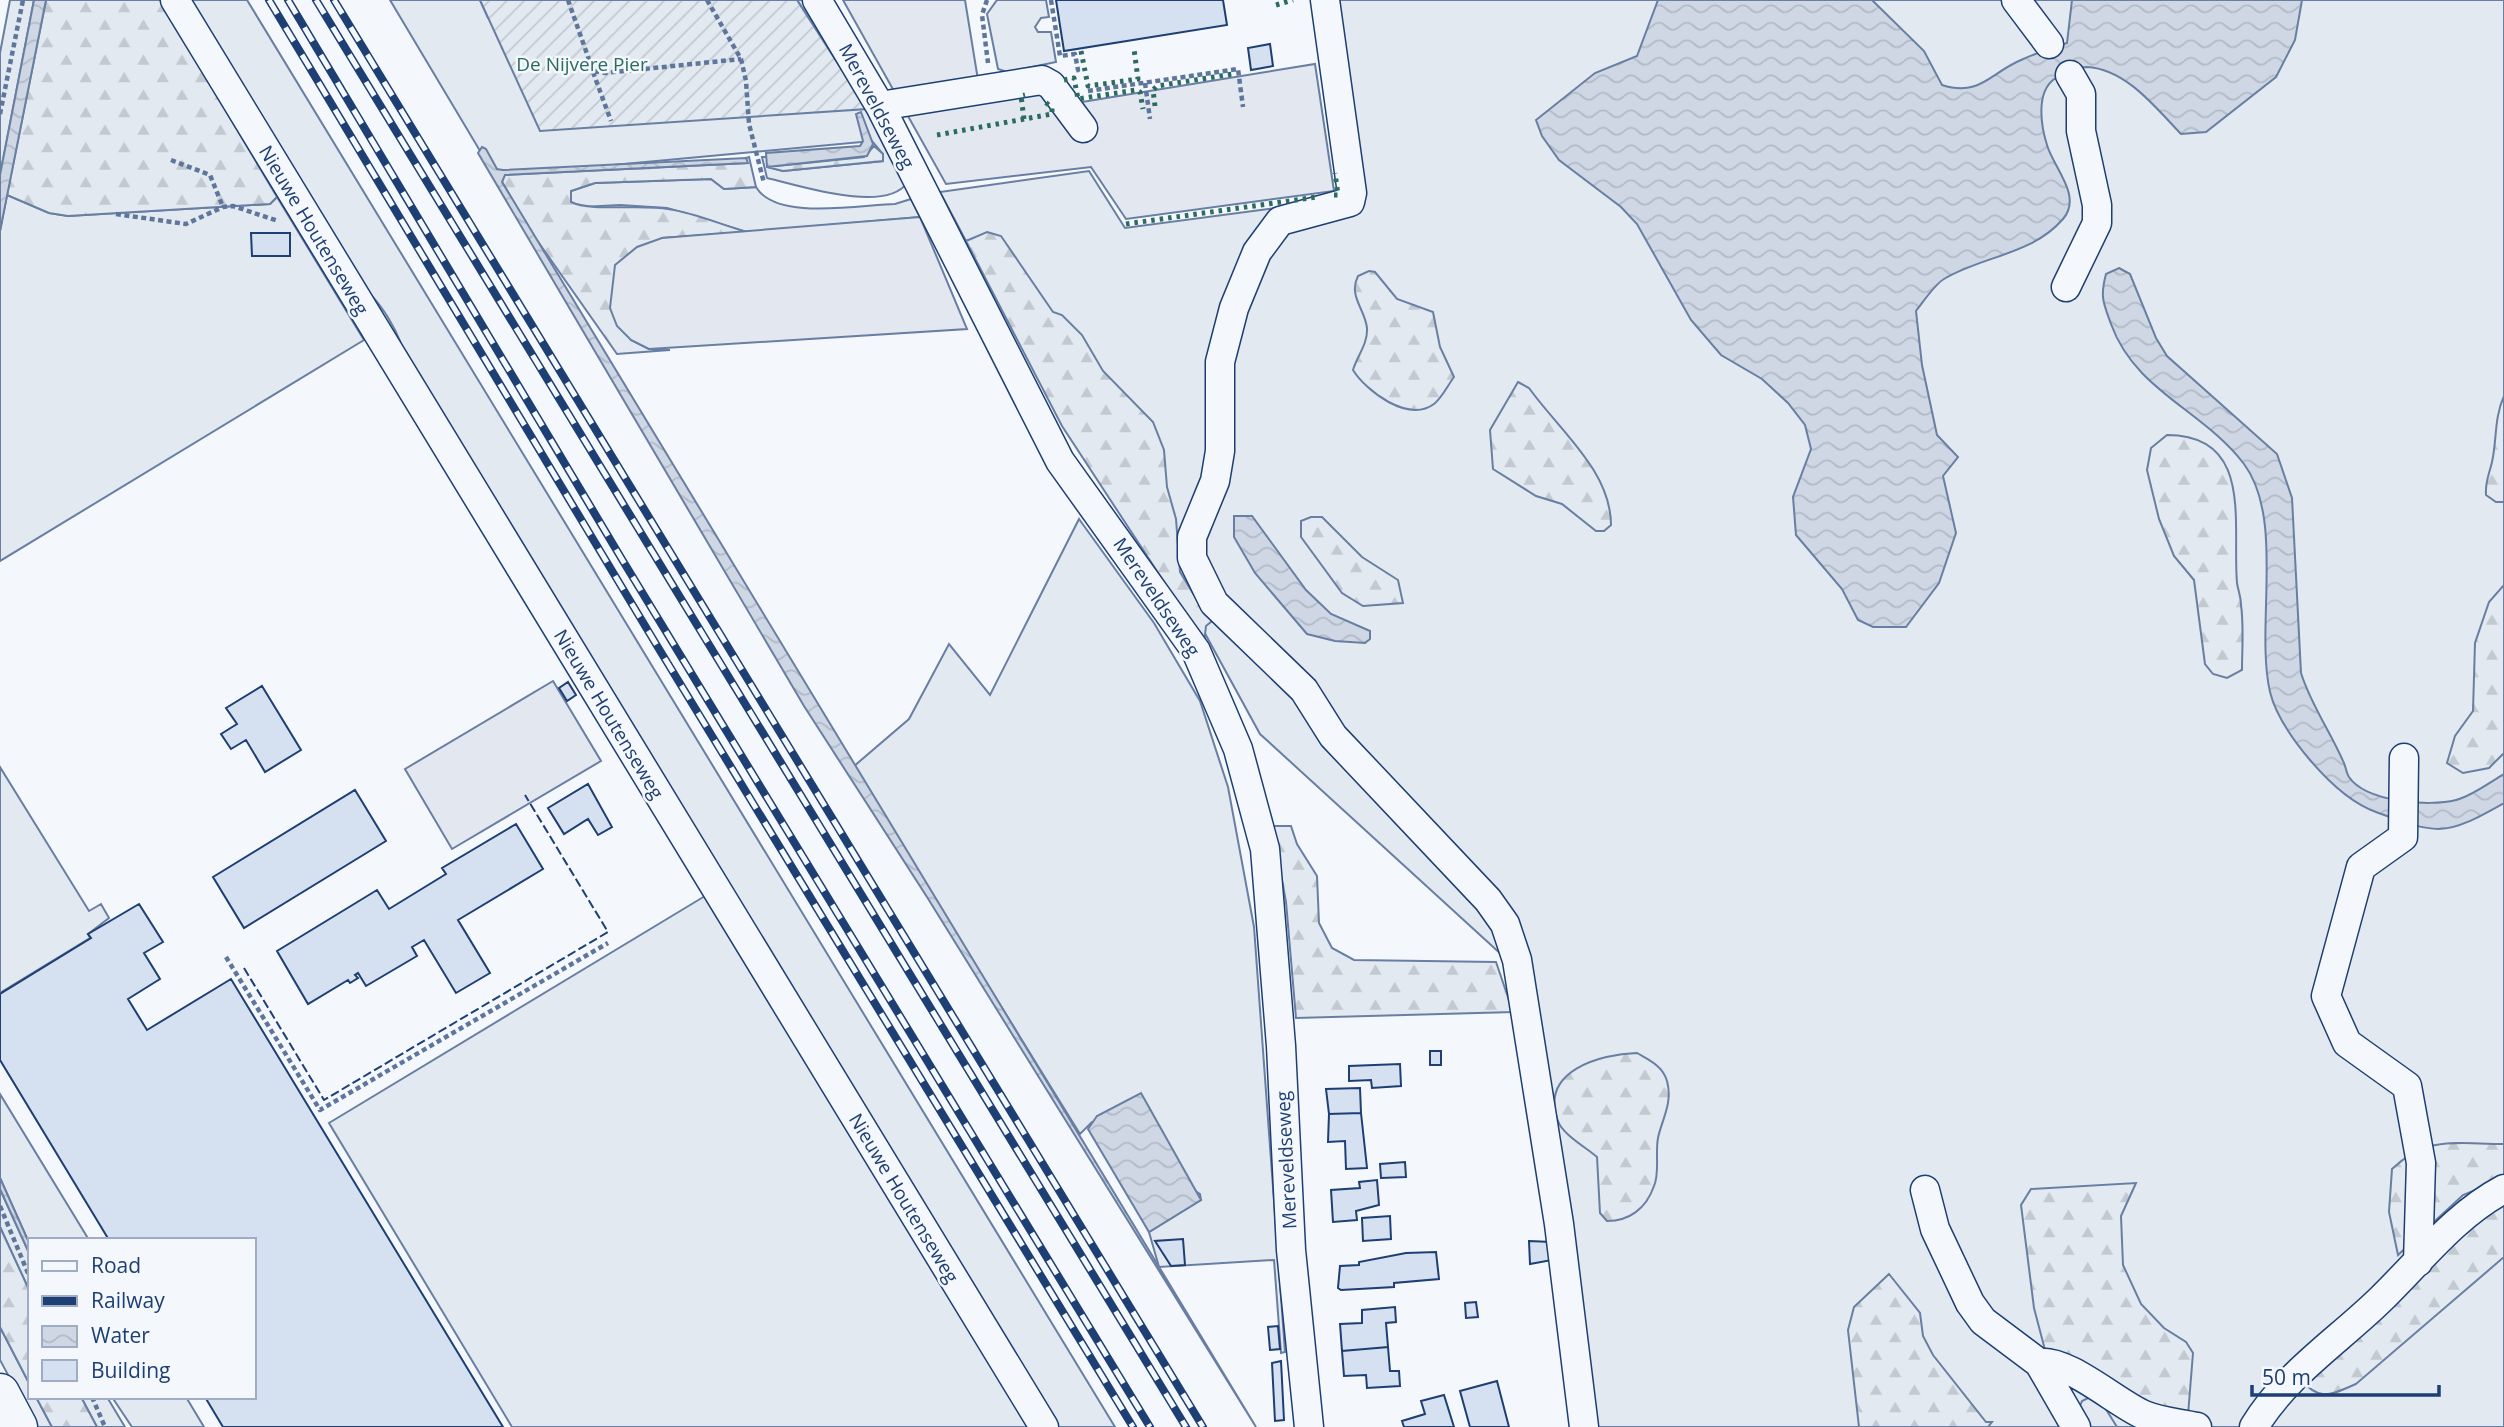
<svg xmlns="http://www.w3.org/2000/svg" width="2504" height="1427" font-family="'Open Sans',sans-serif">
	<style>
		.grass { fill: #e3e9f0; stroke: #687fa3; stroke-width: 2 }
		.forest { fill: url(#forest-firs); stroke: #687fa3; stroke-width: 2 }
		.garden { fill: url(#garden-furrows); stroke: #687fa3; stroke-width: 2 }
		.parking { fill: #e3e8f0; stroke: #687fa3; stroke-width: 2 }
		.water { fill: url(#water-waves); stroke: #687fa3; stroke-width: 2 }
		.building { fill: #d5e0f0; stroke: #1d3f73; stroke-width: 2 }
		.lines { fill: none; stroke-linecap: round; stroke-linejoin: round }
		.minor-casing { stroke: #1d3f73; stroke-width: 31 }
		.highway-casing { stroke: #1d3f73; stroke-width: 41 }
		.path { stroke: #5e769c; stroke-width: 4.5; stroke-dasharray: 5 3.5; stroke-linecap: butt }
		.minor { stroke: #f4f7fb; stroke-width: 28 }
		.highway { stroke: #f4f7fb; stroke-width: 38 }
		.rail-casing { stroke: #1d3f73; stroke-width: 8 }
		.rail { stroke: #f4f7fb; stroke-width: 5; stroke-dasharray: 16; stroke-linecap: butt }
		.hedge { stroke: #2c6c60; stroke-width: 5; stroke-dasharray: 3.5 5; stroke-linecap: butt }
		.fence { stroke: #1d3f73; stroke-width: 2; stroke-dasharray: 9 3.5; stroke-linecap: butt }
		.labels { text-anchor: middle; stroke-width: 5; stroke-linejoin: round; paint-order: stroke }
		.park-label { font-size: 19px; fill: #2c6c60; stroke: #f4f7fb }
		.street-label { font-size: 19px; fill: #1d3f73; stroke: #f4f7fb }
	</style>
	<defs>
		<pattern id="forest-firs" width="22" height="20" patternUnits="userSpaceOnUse" patternTransform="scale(1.75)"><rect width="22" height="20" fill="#e3e9f0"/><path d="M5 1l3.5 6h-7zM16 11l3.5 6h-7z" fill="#c2c9d1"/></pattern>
		<pattern id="garden-furrows" width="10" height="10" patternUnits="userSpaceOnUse" patternTransform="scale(1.75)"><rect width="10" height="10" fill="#e3e9f0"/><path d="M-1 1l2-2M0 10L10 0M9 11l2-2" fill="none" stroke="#c2c9d1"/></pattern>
		<pattern id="water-waves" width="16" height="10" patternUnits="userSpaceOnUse" patternTransform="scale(1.75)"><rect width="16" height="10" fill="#cfd7e4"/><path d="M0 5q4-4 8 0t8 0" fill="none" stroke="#b1bac7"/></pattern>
	</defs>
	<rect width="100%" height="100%" fill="#f4f7fb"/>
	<path class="grass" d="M10 0H34L0 175V53Z
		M185 0H247L1115 1427H1054L406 362C402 337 380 297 357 284Z
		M390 0H480L488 18 867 108 797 0H811L907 183C885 214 798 185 767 178L762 157H767L768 167 783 171 883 161V154L872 141 495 176Z
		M997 0H1046L1049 17 1041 18 1035 27 1038 32H1051L1056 62 1007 72 998 69 987 14Z
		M1318 0H2504V1427H1574L1514 966 1260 734 1167 564 975 238 966 241 940 192 1089 171 1125 228 1344 199Z
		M711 179 724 189 756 187C776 221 859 205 895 204L911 199 920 217 747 232 667 208 620 205 581 207 571 202V191L595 183Z
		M7 195 49 213 68 216 270 204 277 197 364 340 0 561V231Z
		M1079 519 1154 623 1200 701 1228 787 1254 927 1285 1352 1281 1353 1274 1260 1159 1267 1149 1232 1201 1200 1200 1194 1092 1122 1080 1134 853 767 909 719 949 644 990 695Z
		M0 767 89 911 101 904 109 918 88 934 90 938 0 993Z
		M705 896 1033 1427H512L329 1123Z
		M0 1094 89 1240H30V1245L0 1178Z
		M0 1189 30 1255V1292L0 1227Z
		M0 1327 30 1385V1397H36L52 1427H36L0 1360Z
		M81 1397H107L125 1427H97Z
		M112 1397H186L204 1427H132Z"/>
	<path class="forest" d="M46 0H160L277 197 270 204 68 216 49 213 7 195Z
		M874 146 883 154V161L783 171 767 167 864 157Z
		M749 157 756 187 724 189 711 179 595 183 571 191V202C590 212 643 204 668 209 695 213 722 225 747 232L662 238 631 340 649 349 670 350 617 354 534 236 502 182 504 175 747 163 746 158Z
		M987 232 1001 236 1053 312 1062 315 1082 335 1103 371 1153 422 1164 450 1167 487 1176 519 1180 572 1194 595 1218 616 1206 626 1204 643 1062 426 966 241Z
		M1369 271 1375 272 1397 299 1433 312 1440 347 1454 377C1448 385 1442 398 1434 404 1408 423 1366 391 1353 370 1357 356 1368 344 1367 328 1365 309 1348 296 1358 276Z
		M1518 382 1529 388C1559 430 1611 471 1611 525L1604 531H1596L1562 504 1536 496 1493 469 1490 430Z
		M2504 396V502H2496L2486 495C2485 482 2489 475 2492 462 2497 440 2494 418 2504 396Z
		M2167 435C2254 435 2232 524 2237 583 2238 590 2241 597 2241 605 2244 626 2242 649 2242 670L2227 678 2213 674 2205 664 2194 580 2174 556 2159 519 2147 470 2151 448Z
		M1311 517H1322L1362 557 1398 580 1403 603 1363 606 1342 593 1301 537V521Z
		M2504 585V753L2489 768 2463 773 2447 763 2455 736 2473 711 2475 643 2489 602Z
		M1272 826H1291L1297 844 1317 876 1319 923 1332 948 1354 960 1496 962 1513 1012 1296 1018 1286 902Z
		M1637 1053C1649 1060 1663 1066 1667 1081 1673 1103 1662 1119 1658 1138 1655 1153 1660 1173 1654 1186 1646 1209 1629 1221 1607 1221L1600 1213 1597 1157C1587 1148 1562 1134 1558 1121 1539 1071 1600 1054 1637 1053Z
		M2504 1144V1178L2463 1195 2398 1255 2389 1212 2392 1169C2428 1135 2457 1144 2504 1144Z
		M2136 1183 2121 1216 2123 1265 2141 1304 2164 1328 2186 1342 2193 1353 2188 1415 2205 1427H2117L2099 1398 2092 1396 2082 1401 2078 1411 2045 1350 2034 1308 2021 1205 2031 1189Z
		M2504 1202V1257L2356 1384C2330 1395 2320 1402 2300 1379L2436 1253Z
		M0 1227 30 1292V1385L0 1327Z
		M1889 1274 1920 1313 1923 1336 1933 1355 1986 1422H1992L1988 1427H1859L1848 1330 1854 1307Z
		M36 1397H81L97 1427H52Z"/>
	<path class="garden" d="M480 0H797L867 109 540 131Z"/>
	<path class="parking" d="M843 0H965L978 80 1076 103 1315 64 1334 191 1126 219 1091 167 946 184Z
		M920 217 967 329 649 349 631 340 617 326 610 308 615 265 637 247 662 238Z
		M553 681 601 761 452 849 405 769Z"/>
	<path class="water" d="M34 0H46L0 231V175Z
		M1658 0H1872L1924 51 1942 85C1980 97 1990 73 2021 60 2036 53 2052 48 2067 43L2072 0H2302L2295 40 2276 77 2206 132 2181 134C2156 108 2126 69 2087 67 2074 67 2062 72 2053 80 2036 94 2041 126 2047 145 2053 167 2083 196 2063 219 2032 255 1982 256 1944 279 1934 285 1924 301 1916 311L1922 365 1937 435 1958 457 1943 476 1956 533 1939 583 1906 627H1873L1858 620 1842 589 1796 535 1793 497 1811 449 1805 425 1788 403 1762 379 1721 355 1691 320 1637 224 1621 207 1559 160 1542 136 1536 120 1595 73 1637 56Z
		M861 112 873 144 867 156 767 167 766 153 860 146 863 141 856 114Z
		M482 147 486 149 497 169 503 170 746 158 748 163 505 175 502 182 1256 1427 927 897 804 706 478 153Z
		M2119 268 2130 274 2156 338 2167 356 2277 454 2292 498 2301 673C2311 705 2330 731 2343 761 2346 766 2346 773 2349 777 2366 802 2429 807 2456 800 2472 796 2490 782 2504 774V803C2444 837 2439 835 2376 812 2351 803 2327 780 2310 760 2294 741 2276 717 2270 692 2255 627 2285 519 2244 464 2203 410 2135 391 2111 324 2103 302 2100 297 2106 274Z
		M1234 516H1252L1306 590 1331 614 1370 631V639L1365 643 1335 641 1307 634 1255 573 1234 537Z
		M1141 1093 1201 1200 1149 1232 1088 1129 1097 1116Z
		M0 1178 30 1245V1255L0 1189Z"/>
	<path class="building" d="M1056 0H1223L1227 25 1064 51Z
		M1270 44 1273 66 1251 70 1248 48Z
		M251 233H290V256H252Z
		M568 682 576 695 567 701 559 688Z
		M262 686 301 750 265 772 246 740 231 749 221 734 237 724 226 708Z
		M588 784 612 827 598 835 588 819 564 834 548 808Z
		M355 790 386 841 244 928 213 877Z
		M516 824 543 869 458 920 490 973 456 993 424 940 412 947 417 956 366 986 358 973 355 975 358 978 350 983 348 980 308 1004 277 951 377 890 389 909 446 874 442 868Z
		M139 904 163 942 144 953 160 979 128 999 147 1030 231 979 503 1427H223L205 1397H254V1240H109L0 1060V994L91 938 88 934Z
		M1430 1051H1441V1065H1430Z
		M1400 1064 1401 1086 1372 1088 1371 1080 1349 1081V1066Z
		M1360 1088 1361 1113 1329 1114 1326 1089Z
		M1361 1113 1367 1168 1346 1169 1345 1141 1328 1142 1329 1114Z
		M1405 1162 1406 1177 1381 1178 1380 1164Z
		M1377 1180 1379 1205 1356 1211 1357 1220 1333 1222 1331 1190 1360 1188 1359 1182Z
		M1390 1216 1391 1239 1363 1241 1362 1218Z
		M1183 1239 1185 1265 1171 1266 1155 1241Z
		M1529 1241 1551 1242 1552 1260 1530 1264Z
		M1436 1252 1439 1279 1394 1283V1287L1341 1290 1338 1288 1340 1266 1359 1265V1262L1406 1253Z
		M1476 1302 1478 1317 1466 1318 1465 1303Z
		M1395 1307 1396 1322 1386 1323 1388 1347 1342 1351 1340 1324 1362 1323V1310Z
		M1278 1326 1280 1349 1270 1350 1268 1327Z
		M1388 1347 1390 1371H1399L1400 1386 1367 1388 1366 1375 1344 1376 1342 1351Z
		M1281 1361 1284 1420 1275 1421 1272 1363Z
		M1497 1381 1509 1427H1470L1460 1391Z
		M1444 1395 1454 1427H1404L1402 1421 1425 1414 1421 1401Z"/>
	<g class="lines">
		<g class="minor-casing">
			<path id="minor" d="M175 0 1044 1427
				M817 0 880 106 1060 461 1196 651 1238 749 1265 849 1281 1046 1291 1250 1309 1427
				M1325 0 1352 193 1350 202 1280 221 1257 252 1234 308 1220 362V451L1215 481 1192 537V558L1214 603 1304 690 1333 736 1488 900 1505 924 1517 960 1559 1224 1584 1427
				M2016 0 2049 44
				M880 106 1042 80 1051 85 1083 128
				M2066 287 2097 223V205L2081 131V94L2070 75
				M2404 758 2403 837 2361 867 2326 996 2347 1043 2407 1086 2421 1163 2418 1262
				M1925 1190 1935 1229 1970 1303 1983 1321 2039 1363 2076 1427
				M2039 1363C2066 1358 2118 1404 2144 1415 2161 1422 2179 1423 2197 1427
				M2254 1427C2286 1374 2338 1341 2381 1299 2421 1260 2455 1215 2504 1189"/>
		</g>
		<g class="highway-casing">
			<path id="highway" d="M0 1393 18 1427"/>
		</g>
		<path class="path" d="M568 0 593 71 605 73 741 59
			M707 0 741 59 746 81 749 124 764 183
			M987 0 982 15 988 63
			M1051 0 1060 56 1075 54 1078 70 1073 71
			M593 72 611 121
			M1145 83 1150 119
			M1088 91 1238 69 1243 107
			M0 114 23 0
			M171 160 210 175 223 207
			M116 214 186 224 223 207 233 206 278 221
			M226 957 320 1110 608 943
			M0 1206 30 1278
			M92 1397 105 1427"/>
		<use href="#minor" class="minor"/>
		<use href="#highway" class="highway"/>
		<g class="rail-casing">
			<path id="rail" d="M269 0 659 649 1133 1427
				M288 0 623 561 1150 1427
				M316 0 1186 1427
				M334 0 1203 1427"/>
		</g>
		<use href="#rail" class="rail"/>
		<path class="hedge" d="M1276 5 1293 0
			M1081 51 1088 86 1138 79 1134 49
			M1064 80 1074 78 1078 99 1136 90 1140 92 1143 109
			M1155 106 1153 90 1157 86 1233 74
			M1024 119 1021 96 1025 95
			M937 135 1052 114V108L1043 100
			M1334 195H1338L1335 173
			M1126 224 1317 197"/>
		<path class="fence" d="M244 968 324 1100 608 932 525 795"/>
	</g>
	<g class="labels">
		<g class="park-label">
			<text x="582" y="71">De Nijvere Pier</text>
		</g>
		<g class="street-label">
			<text transform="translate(877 106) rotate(62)" y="7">Mereveldseweg</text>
			<text transform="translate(314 230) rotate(59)" y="7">Nieuwe Houtenseweg</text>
			<text transform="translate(1157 597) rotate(56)" y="7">Mereveldseweg</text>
			<text transform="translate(609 714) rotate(59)" y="7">Nieuwe Houtenseweg</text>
			<text transform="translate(1286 1160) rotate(-93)" y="7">Mereveldseweg</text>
			<text transform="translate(904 1198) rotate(59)" y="7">Nieuwe Houtenseweg</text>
		</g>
	</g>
	<rect x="28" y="1238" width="228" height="161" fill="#f4f7fb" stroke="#9eadc5" stroke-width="2"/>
	<rect x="42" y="1261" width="35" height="10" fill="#f4f7fb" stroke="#9eadc5" stroke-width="2"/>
	<text x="91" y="1273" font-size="21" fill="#1d3f73">Road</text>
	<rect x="42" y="1296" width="35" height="10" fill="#1d3f73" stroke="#9eadc5" stroke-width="2"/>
	<text x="91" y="1308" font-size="21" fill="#1d3f73">Railway</text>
	<rect x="42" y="1326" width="35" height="21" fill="url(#water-waves)" stroke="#9eadc5" stroke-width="2"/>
	<text x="91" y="1343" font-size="21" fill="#1d3f73">Water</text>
	<rect x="42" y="1360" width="35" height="21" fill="#d5e0f0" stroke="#9eadc5" stroke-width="2"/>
	<text x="91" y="1378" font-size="21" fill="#1d3f73">Building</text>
	<path d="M2252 1385v10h187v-10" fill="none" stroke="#1d3f73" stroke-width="3.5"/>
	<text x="2262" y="1385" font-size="21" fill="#1d3f73" stroke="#f4f7fb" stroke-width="5" paint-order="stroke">50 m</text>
</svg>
